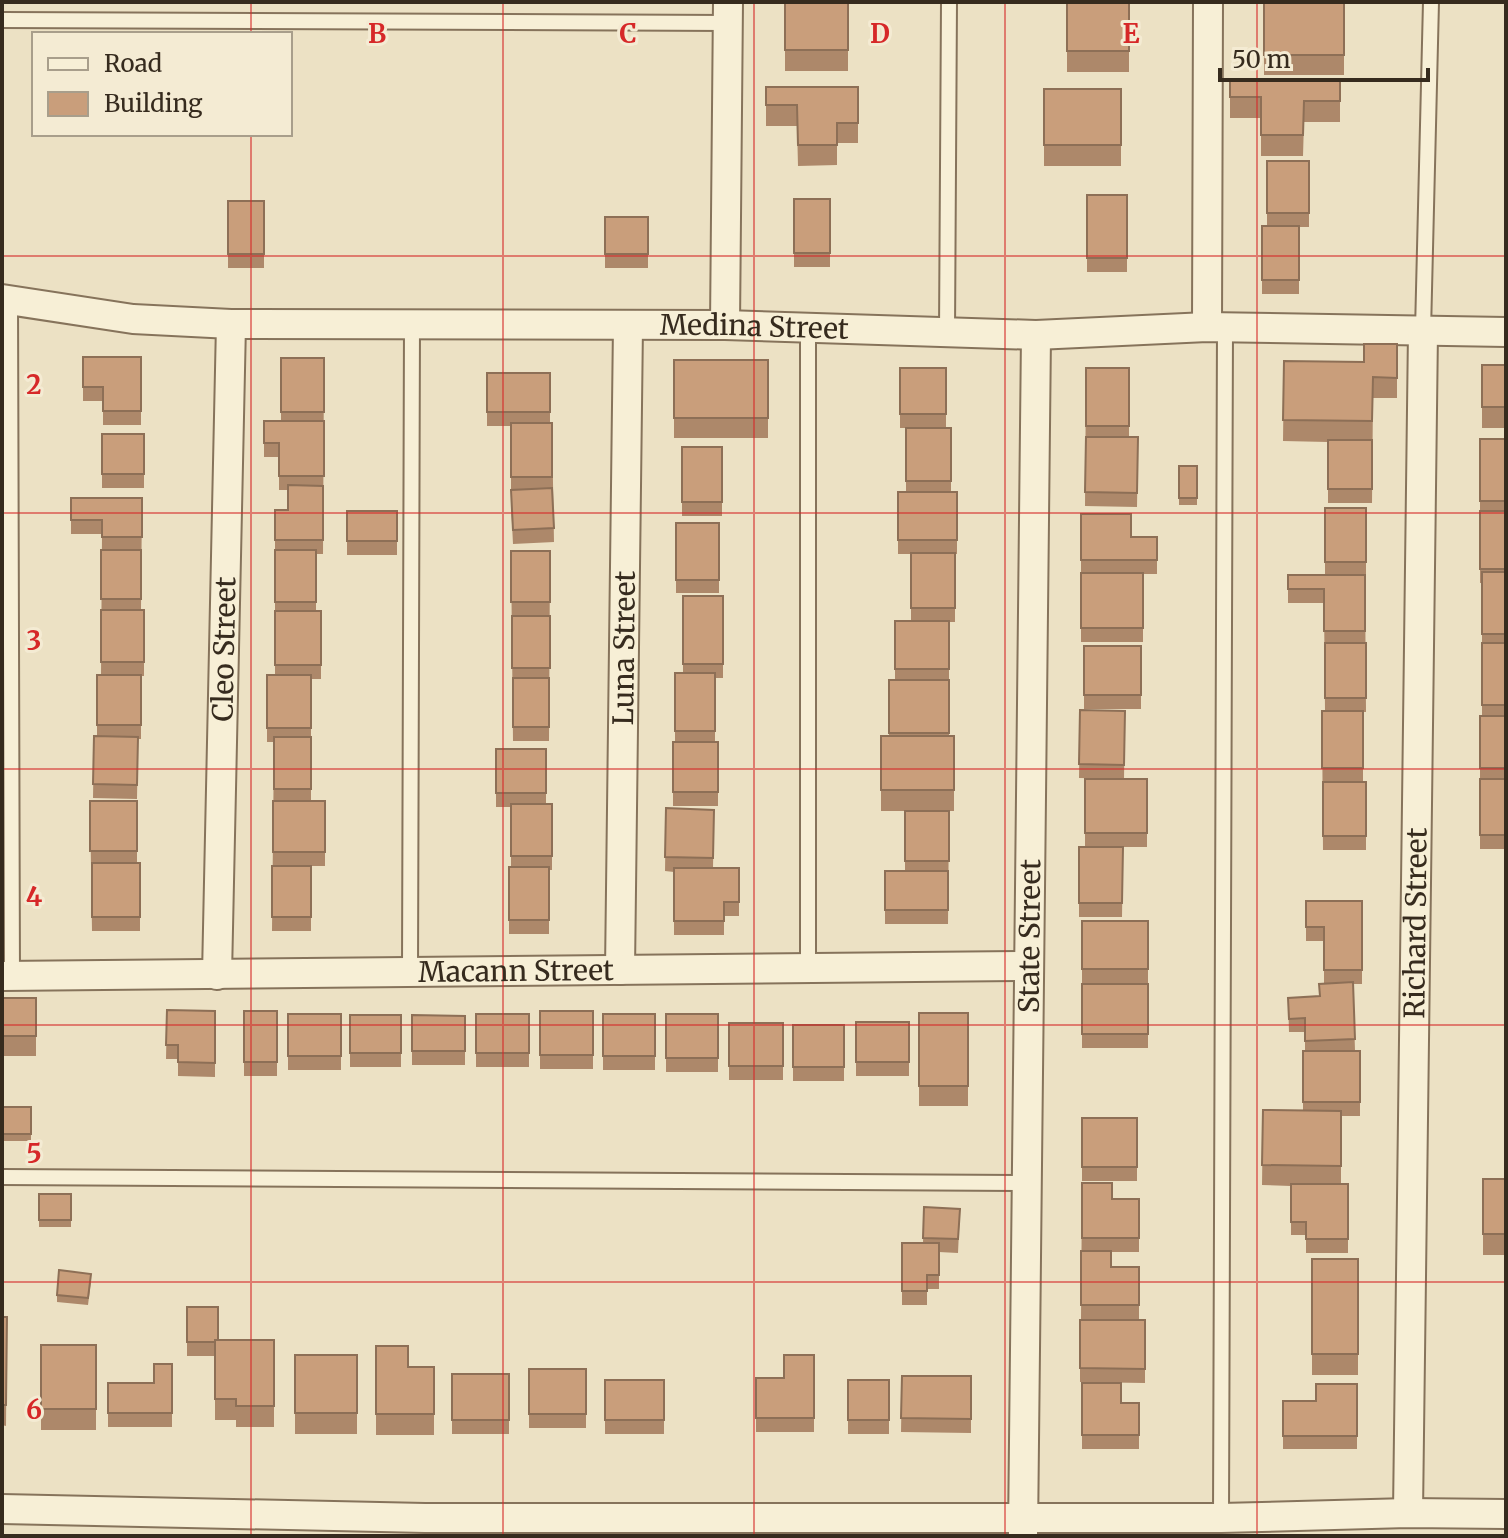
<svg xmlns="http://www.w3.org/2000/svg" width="1508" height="1538" font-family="Merriweather,serif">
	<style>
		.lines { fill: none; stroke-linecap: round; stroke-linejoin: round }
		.lane-casing { stroke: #86735b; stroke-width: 18 }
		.street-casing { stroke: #86735b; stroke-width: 32 }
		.lane { stroke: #f7efd6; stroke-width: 14 }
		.street { stroke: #f7efd6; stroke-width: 28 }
		.wall { fill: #ad886a }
		.building { fill: #c99e7b; stroke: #8d6f56; stroke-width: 2 }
		.grid { fill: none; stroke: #d62828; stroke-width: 2; stroke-opacity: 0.55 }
		.labels { text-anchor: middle; stroke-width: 6; stroke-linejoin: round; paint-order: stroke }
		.street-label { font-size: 28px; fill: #362b1e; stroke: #f4ebd3 }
		.grid-label { font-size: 26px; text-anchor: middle; font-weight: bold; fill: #d62828; stroke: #f4ebd3; stroke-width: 6; stroke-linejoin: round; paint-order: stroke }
	</style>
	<rect width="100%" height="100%" fill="#ece1c4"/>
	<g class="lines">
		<g class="lane-casing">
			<path id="lane" d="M2 20 728 23
				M10 300 12 976
				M808 327V968
				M1423 331 1431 2
				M947 332 949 2
				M410 972 412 324
				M2 1177 1026 1183
				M1221 1518 1225 328"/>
		</g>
		<g class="street-casing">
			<g id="street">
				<path id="s1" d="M2 299 133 319 231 324 725 325 1036 335 1207 327 1506 332"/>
				<path d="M725 325 728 2"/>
				<path d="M1207 327 1208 2"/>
				<path id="s2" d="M620 970 628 325"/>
				<path id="s3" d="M217 975 231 324"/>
				<path id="s4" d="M2 976 1028 966"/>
				<path d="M2 1509 425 1518H1221L1408 1513 1506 1514"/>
				<path id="s5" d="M1408 1513 1423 331"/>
				<path id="s6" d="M1023 1534 1036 335"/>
			</g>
		</g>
		<use href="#lane" class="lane"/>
		<use href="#street" class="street"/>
	</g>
	<path class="wall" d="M785 2H848V71H785Z
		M1067 2H1129V72H1067Z
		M1264 2H1344V75H1264Z
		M1230 79 1340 80V122H1304L1303 156H1261V118H1230Z
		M766 87H858V143H837V165L798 166 797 126H766Z
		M1044 89H1121V166H1044Z
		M1267 161H1309V227H1299V294H1262V226H1267Z
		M1087 195H1127V272H1087Z
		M794 199H830V267H794Z
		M228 201H264V268H228Z
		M605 217H648V268H605Z
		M1397 344V398H1373L1372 503H1328V442L1283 441 1284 361 1364 362Z
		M83 357H141V425H103V401H83Z
		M281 358H324L323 554H316V611H321V679H311V801H325V866H311V931H272L274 742H267V675H275V510H288V490H279V457H264V421H281Z
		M674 360H768V438H674Z
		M1482 365H1506V428H1482Z
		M900 368H946V428H951V492H957V554H955V622H949V736H954V811H949L948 924H885V871H905V811H881V736H889V680H895V621H911V554H898V492H906V428H900Z
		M1086 368H1129V437H1138L1137 507 1085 506Z
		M487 373H550V423H552L554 542 513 544 511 504V426H487Z
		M102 434H144V488H102Z
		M1480 439H1506V849H1480V716H1482V583H1480Z
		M682 447H722V516H682Z
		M1179 466H1197V505H1179Z
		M71 498H142L141 610H144V676H141V739H138L137 799 93 798 94 736H97V675H101L102 534H71Z
		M1325 508H1366V576H1365L1366 712H1363V782H1366V850H1323L1322 711H1325L1324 603H1288V575H1325Z
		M347 511H397V555H347Z
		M1081 514 1131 537H1157V574H1143V642H1081Z
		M676 523H719V593H676Z
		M511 551H550L549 741H513Z
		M683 596H723V678H715V742H718V806H673V742H675V673H683Z
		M1084 646H1141V709H1084Z
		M1080 710 1125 711 1124 779 1079 778Z
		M496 749H546V804H552V870H549V934H509V867H511V807H496Z
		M1085 779H1147V847H1092H1123L1122 917H1079V847H1085Z
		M90 801H137V863H140V931H92Z
		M666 808 714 810 713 868H739V916H724V935H674V872L665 871Z
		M1306 901H1362V984H1353L1355 1051H1360V1116H1341V1184H1348V1253H1306V1235H1291V1186L1262 1185 1263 1110H1303V1051H1305V1032H1289L1288 998 1319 996V984L1324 983V941H1306Z
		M1082 921H1148V983H1082Z
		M1082 984H1148V1048H1082Z
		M2 998H36V1056H2Z
		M167 1010 215 1011V1077L178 1076V1059H166Z
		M244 1011H277V1076H244Z
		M540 1011H593V1069H540Z
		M919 1013H968V1106H919Z
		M288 1014H341V1070H288Z
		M476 1014H529V1067H476Z
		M603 1014H655V1070H603Z
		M666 1014H718V1072H666Z
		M350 1015H401V1067H350Z
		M412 1015 465 1016V1065H412Z
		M856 1022H909V1076H856Z
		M729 1023H783V1080H729Z
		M793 1025H844V1081H793Z
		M2 1107H31V1141H2Z
		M1082 1118H1137V1181H1082Z
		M1483 1179H1506V1255H1483Z
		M1082 1183 1112 1199H1139V1252H1111V1267H1139V1319H1081Z
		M39 1194H71V1227H39Z
		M924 1207 960 1209 958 1253 939 1252V1289H927V1305H902V1243H923Z
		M1312 1259H1358V1375H1312Z
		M91 1281 88 1305 57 1302V1295Z
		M187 1307 218 1340H274V1427H236V1420H215V1356H187Z
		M2 1317H7L6 1426 2 1425Z
		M1080 1320H1145V1383L1080 1382Z
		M41 1345H96V1430H41Z
		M376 1346 408 1367H434V1435H376Z
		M295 1355H357V1434H295Z
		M814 1355V1432H756V1378H784Z
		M172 1364V1427H108V1383H154Z
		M529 1369H586V1428H529Z
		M452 1374H509V1434H452Z
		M902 1376H971V1433L901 1432Z
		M605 1380H664V1434H605Z
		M848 1380H889V1434H848Z
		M1082 1383 1121 1403H1139V1449H1082Z
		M1357 1384V1449H1283V1401H1316Z"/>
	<path class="building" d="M785 2H848V50H785Z
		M1067 2H1129V51H1067Z
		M1264 2H1344V55H1264Z
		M1230 79 1340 80V101H1304L1303 135H1261V97H1230Z
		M766 87H858V123H837V145H798L797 105H766Z
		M1044 89H1121V145H1044Z
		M1267 161H1309V213H1267Z
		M1087 195H1127V258H1087Z
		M794 199H830V253H794Z
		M228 201H264V254H228Z
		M605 217H648V254H605Z
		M1262 226H1299V280H1262Z
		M1364 344H1397V378L1373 377 1372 421 1283 420 1284 361 1364 362Z
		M83 357H141V411H103V387H83Z
		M281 358H324V412H281Z
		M674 360H768V418H674Z
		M1482 365H1506V407H1482Z
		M900 368H946V414H900Z
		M1086 368H1129V426H1086Z
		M487 373H550V412H487Z
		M264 421H324V476H279V443H264Z
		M511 423H552V477H511Z
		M906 428H951V481H906Z
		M102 434H144V474H102Z
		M1086 437H1138L1137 493 1085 492Z
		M1480 439H1506V501H1480Z
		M1328 440H1372V489H1328Z
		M682 447H722V502H682Z
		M1179 466H1197V498H1179Z
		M288 485 323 486V540H275V510H288Z
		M552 488 554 528 513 530 511 490Z
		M898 492H957V540H898Z
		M71 498H142V537H102V520H71Z
		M1325 508H1366V562H1325Z
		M347 511H397V541H347Z
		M1480 511H1506V569H1480Z
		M1081 514H1131V537H1157V560H1081Z
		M676 523H719V580H676Z
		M101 550H141V599H101Z
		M275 550H316V602H275Z
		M511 551H550V602H511Z
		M911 553H955V608H911Z
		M1482 572H1506V634H1482Z
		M1081 573H1143V628H1081Z
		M1288 575H1365V631H1324V589H1288Z
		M683 596H723V664H683Z
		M101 610H144V662H101Z
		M275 611H321V665H275Z
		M512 616H550V668H512Z
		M895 621H949V669H895Z
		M1325 643H1366V698H1325Z
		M1482 643H1506V705H1482Z
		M1084 646H1141V695H1084Z
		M675 673H715V731H675Z
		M97 675H141V725H97Z
		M267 675H311V728H267Z
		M513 678H549V727H513Z
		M889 680H949V733H889Z
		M1080 710 1125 711 1124 765 1079 764Z
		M1322 711H1363V768H1322Z
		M1480 716H1506V768H1480Z
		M94 736 138 737 137 785 93 784Z
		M881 736H954V790H881Z
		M274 737H311V789H274Z
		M673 742H718V792H673Z
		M496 749H546V793H496Z
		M1085 779H1147V833H1085Z
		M1480 779H1506V835H1480Z
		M1323 782H1366V836H1323Z
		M90 801H137V851H90Z
		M273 801H325V852H273Z
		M511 804H552V856H511Z
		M666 808 714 810 713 858 665 857Z
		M905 811H949V861H905Z
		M1079 847H1123L1122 903H1079Z
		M92 863H140V917H92Z
		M272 866H311V917H272Z
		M509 867H549V920H509Z
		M674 868H739V902H724V921H674Z
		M885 871H948V910H885Z
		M1306 901H1362V970H1324V927H1306Z
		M1082 921H1148V969H1082Z
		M1353 982 1355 1039 1305 1041V1018L1289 1019 1288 998 1320 996 1319 984Z
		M1082 984H1148V1034H1082Z
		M2 998H36V1036H2Z
		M167 1010 215 1011V1063L178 1062V1045H166Z
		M244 1011H277V1062H244Z
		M540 1011H593V1055H540Z
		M919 1013H968V1086H919Z
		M288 1014H341V1056H288Z
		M476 1014H529V1053H476Z
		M603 1014H655V1056H603Z
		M666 1014H718V1058H666Z
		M350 1015H401V1053H350Z
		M412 1015 465 1016V1051H412Z
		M856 1022H909V1062H856Z
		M729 1023H783V1066H729Z
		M793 1025H844V1067H793Z
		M1303 1051H1360V1102H1303Z
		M2 1107H31V1134H2Z
		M1263 1110 1341 1111V1166L1262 1165Z
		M1082 1118H1137V1167H1082Z
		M1483 1179H1506V1234H1483Z
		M1082 1183H1112V1199H1139V1238H1082Z
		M1291 1184H1348V1239H1306V1222H1291Z
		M39 1194H71V1220H39Z
		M924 1207 960 1209 958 1239 923 1238Z
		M902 1243H939V1275H927V1291H902Z
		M1081 1251H1111V1267H1139V1305H1081Z
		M1312 1259H1358V1354H1312Z
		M59 1270 91 1274 88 1298 57 1295Z
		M187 1307H218V1340H215V1342H187Z
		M2 1317H7L6 1405H2Z
		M1080 1320H1145V1369L1080 1368Z
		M215 1340H274V1406H236V1399H215Z
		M41 1345H96V1409H41Z
		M376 1346H408V1367H434V1414H376Z
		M295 1355H357V1413H295Z
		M784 1355H814V1418H756V1378H784Z
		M154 1364H172V1413H108V1383H154Z
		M529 1369H586V1414H529Z
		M452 1374H509V1420H452Z
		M902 1376H971V1419L901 1418Z
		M605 1380H664V1420H605Z
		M848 1380H889V1420H848Z
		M1082 1383H1121V1403H1139V1435H1082Z
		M1316 1384H1357V1436H1283V1401H1316Z"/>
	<path class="grid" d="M251 2V34M503 2V1536M754 2V1536M1005 2V1536M1257 2V1536M251 134V1536M2 256H1506M2 513H1506M2 769H1506M2 1025H1506M2 1282H1506"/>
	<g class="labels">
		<g class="street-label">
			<text dy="10" stroke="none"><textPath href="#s1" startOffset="754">Medina Street</textPath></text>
			<text dy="10" stroke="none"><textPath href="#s2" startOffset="322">Luna Street</textPath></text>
			<text dy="10" stroke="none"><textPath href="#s3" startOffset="326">Cleo Street</textPath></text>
			<text dy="10" stroke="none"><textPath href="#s5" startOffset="590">Richard Street</textPath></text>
			<text dy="10" stroke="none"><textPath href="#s6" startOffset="598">State Street</textPath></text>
			<text dy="10" stroke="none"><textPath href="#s4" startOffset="514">Macann Street</textPath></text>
		</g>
	</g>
	<g class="grid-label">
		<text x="377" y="43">B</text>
		<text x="628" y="43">C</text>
		<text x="880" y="43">D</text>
		<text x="1131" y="43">E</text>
		<text x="34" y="394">2</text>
		<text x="34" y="650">3</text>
		<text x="34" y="906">4</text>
		<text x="34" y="1163">5</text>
		<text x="34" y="1419">6</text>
	</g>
	<rect width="1508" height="1538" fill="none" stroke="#362b1e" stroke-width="8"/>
	<rect x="32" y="32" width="260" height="104" fill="#f4ebd3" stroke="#a89e8b" stroke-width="2"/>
	<rect x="48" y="58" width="40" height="12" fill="#f7efd6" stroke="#a89e8b" stroke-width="2"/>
	<text x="104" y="72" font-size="24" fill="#362b1e">Road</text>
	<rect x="48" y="92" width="40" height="24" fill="#c99e7b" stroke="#a89e8b" stroke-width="2"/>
	<text x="104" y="112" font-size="24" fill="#362b1e">Building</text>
	<path d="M1220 68v12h208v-12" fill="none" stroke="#362b1e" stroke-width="4"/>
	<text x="1232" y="68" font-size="24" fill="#362b1e" stroke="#f4ebd3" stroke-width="6" paint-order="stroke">50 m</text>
</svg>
